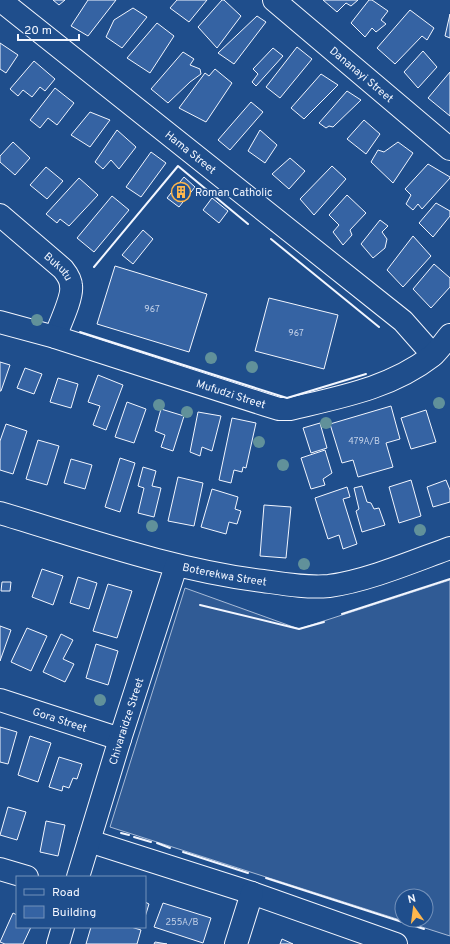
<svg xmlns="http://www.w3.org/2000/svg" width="450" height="944" font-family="Overpass,sans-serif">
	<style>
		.built { fill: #305b95; stroke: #a8bbd7; fill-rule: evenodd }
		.building { fill: #3563a3; stroke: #f2f6ff }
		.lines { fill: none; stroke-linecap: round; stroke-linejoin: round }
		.minor-casing { stroke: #f2f6ff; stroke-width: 24 }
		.minor { stroke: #1f4e8c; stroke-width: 22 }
		.wall { stroke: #f2f6ff; stroke-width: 2 }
		.tree { fill: #61919a }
		.labels { text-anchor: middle; stroke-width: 3; stroke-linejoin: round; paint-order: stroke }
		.number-label { font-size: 9px; fill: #c3d1e8 }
		.street-label { font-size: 11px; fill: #f2f6ff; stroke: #1f4e8c }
		.poi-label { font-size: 11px; fill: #f2f6ff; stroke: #1f4e8c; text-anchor: start }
	</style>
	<rect width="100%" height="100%" fill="#1f4e8c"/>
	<path class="built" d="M450 580V936L110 827 185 588 299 629ZM402 896H426V920H402Z"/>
	<path class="building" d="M53 0H65L59 5Z
		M88 0H116L88 36 71 26Z
		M177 0H207L189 22 170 8Z
		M222 0H224L241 16 217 48 198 27Z
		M323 0H358L351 6 346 3 337 12Z
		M369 0H372L388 11 381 20 386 24 376 32 372 28 365 37 351 23Z
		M133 8 147 17 122 48 106 37 114 20Z
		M410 10 434 28 427 40 422 36 395 64 377 48Z
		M450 14V38L445 36Z
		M257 16 266 22 234 64 218 53Z
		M157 23 174 36 150 73 127 58Z
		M0 43 18 55 6 73 0 69Z
		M297 47 312 59 280 98 266 87Z
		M273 48 283 56 256 86 252 82 258 74 253 69Z
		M423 51 437 67 418 88 404 72Z
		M183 52 194 59 190 65 200 69 201 74 190 82 168 103 151 89Z
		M34 61 55 79 45 91 40 87 32 97 23 90 18 96 10 89Z
		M215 69 232 83 206 122 179 108 205 73 209 76Z
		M450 72V116L428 98Z
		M321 74 338 85 304 119 291 108Z
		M55 88 74 103 57 125 48 118 40 128 30 120Z
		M347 91 361 100 333 127 329 126 326 128 319 123Z
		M251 102 263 112 230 150 218 140Z
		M90 112 110 120 90 147 71 135Z
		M364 120 380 134 366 154 347 139Z
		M117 130 136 147 119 169 111 160 103 169 95 162Z
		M260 130 277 145 265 163 248 151Z
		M13 142 30 158 15 175 0 162V156Z
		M398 142 413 153 393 183 371 162 378 150 384 152Z
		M151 152 166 163 141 197 126 187Z
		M290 158 305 171 289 189 272 174Z
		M428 164 450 177V178L422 209 418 204 413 210 406 204 411 195 405 189Z
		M332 166 346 179 314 215 300 199Z
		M46 167 63 181 47 199 30 185Z
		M184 177 195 187 179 207 167 198Z
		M79 178 98 195 69 226 60 219 57 223 46 214Z
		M347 195 366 213 350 230 352 235 343 245 333 232 339 225 329 215Z
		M112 196 129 210 94 252 77 238Z
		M212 198 228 211 219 223 203 210Z
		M436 203 450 211V216L433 237 419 223Z
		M380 220 388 226 382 232 387 239 385 248 373 258 361 244Z
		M143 230 153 239 133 264 122 255Z
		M413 236 431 256 403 287 387 270Z
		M434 264 450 278V287L431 308 413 289Z
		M115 266 207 294 189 352 97 324Z
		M269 298 338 315 324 369 255 351Z
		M0 362 10 365 1 391H0Z
		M25 368 42 374 34 394 17 388Z
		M98 375 123 385 106 430 93 425 100 406 88 402Z
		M58 378 78 384 71 408 50 402Z
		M127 402 146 409 134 443 115 437Z
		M391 406 400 439 386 443 393 467 358 477 353 460 342 463 330 424Z
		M161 409 184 416 173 451 161 447 165 435 155 431Z
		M426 410 436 442 411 449 401 418Z
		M198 412 221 416 212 451 202 447 200 456 190 452Z
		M232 418 256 423 246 468 243 467 242 472 234 470 231 483 219 480Z
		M320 423 327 448 311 453 303 428Z
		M6 424 27 431 13 474 0 470V441Z
		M38 440 59 446 47 485 26 479Z
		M325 450 332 473 323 479 325 485 311 489 301 458Z
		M120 458 135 463 120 512 105 507Z
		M71 459 92 465 85 489 64 483Z
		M143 467 156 471 152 486 161 488 154 517 138 513 144 488 138 486Z
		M178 477 203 483 194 526 168 521Z
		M411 480 421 516 399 523 389 487Z
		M446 480 450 490V502L433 507 427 487Z
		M362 486 367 502 371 503 374 509 379 508 385 525 362 532 356 511 359 509 354 488Z
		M347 487 350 497 343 499 357 544 343 549 339 535 328 539 315 498Z
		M212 489 238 497 235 509 241 511 237 524 229 522 226 534 201 527Z
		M264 505 291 507 286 558 260 556Z
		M42 569 63 576 53 605 32 597Z
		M78 577 97 583 89 609 70 603Z
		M2 582H11L10 591H1Z
		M108 584 132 591 117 638 93 631Z
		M0 626 11 630 0 661Z
		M27 628 47 636 31 671 11 662Z
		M61 634 73 640 63 659 74 664 65 682 43 672Z
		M96 644 118 651 108 685 86 678Z
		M0 727 17 732 8 764 0 762Z
		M30 736 51 743 38 782 18 775Z
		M59 757 82 764 77 779 73 778 69 788 63 786 62 791 49 787Z
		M8 807 26 812 17 840 0 835Z
		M46 821 65 825 58 856 40 852Z
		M145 902 149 904 145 917Z
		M163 903 211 918 203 943 154 927Z
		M13 913 17 915V927H31L23 944H5L0 942Z
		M91 927H131L141 930 137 944H86Z
		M282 939 293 944H280Z
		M155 942 167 944H154Z"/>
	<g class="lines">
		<g class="minor-casing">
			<g id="minor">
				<path id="s1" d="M0 0 403 321 433 355"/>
				<path id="s2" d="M274 0 450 149"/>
				<path id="s3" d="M0 215 63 269C67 274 71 280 71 286 73 297 59 326 55 337"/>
				<path id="s4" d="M0 322 55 337 266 405 279 409H290C340 397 391 388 432 356 439 350 444 342 450 335"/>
				<path id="s5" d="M0 513C87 539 173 570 263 581 284 584 307 588 329 586 367 581 414 561 450 548"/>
				<path id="s6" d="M0 700 120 739"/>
				<path d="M89 841 252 893 396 944"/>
				<path d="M0 869 27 877"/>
				<path id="s7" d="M78 877 120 739 176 566"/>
				<path d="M58 944 63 927"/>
				<path d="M236 944 252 893"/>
			</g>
		</g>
		<use href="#minor" class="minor"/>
		<path class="wall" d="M271 239 379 327
			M94 267 178 166 248 224
			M80 332 287 398 366 374
			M200 605 299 629 324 622
			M342 614 450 579
			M121 833 129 835
			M134 837 151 842
			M157 843 170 848
			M183 852 248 873
			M266 878 424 929"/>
	</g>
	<g class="tree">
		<circle cx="37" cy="320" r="6"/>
		<circle cx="211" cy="358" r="6"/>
		<circle cx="252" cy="367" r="6"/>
		<circle cx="439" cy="403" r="6"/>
		<circle cx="159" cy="405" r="6"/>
		<circle cx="187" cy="412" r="6"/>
		<circle cx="326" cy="423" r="6"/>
		<circle cx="259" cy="442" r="6"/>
		<circle cx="283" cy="465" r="6"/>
		<circle cx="152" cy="526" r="6"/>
		<circle cx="420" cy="530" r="6"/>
		<circle cx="304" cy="564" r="6"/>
		<circle cx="100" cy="700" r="6"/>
	</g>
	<defs>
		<g id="building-ring" transform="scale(1)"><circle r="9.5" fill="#1f4e8c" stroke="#ffb74d" stroke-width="1.5"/><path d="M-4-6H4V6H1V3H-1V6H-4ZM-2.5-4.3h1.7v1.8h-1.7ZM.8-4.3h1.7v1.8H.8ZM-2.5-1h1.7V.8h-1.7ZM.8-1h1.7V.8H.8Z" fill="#ffb74d"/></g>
	</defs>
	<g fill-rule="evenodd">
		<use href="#building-ring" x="181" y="192"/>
	</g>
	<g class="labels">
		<g class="number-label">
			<text x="152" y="312">967</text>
			<text x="296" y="336">967</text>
			<text x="364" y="444">479A/B</text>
			<text x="182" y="925">255A/B</text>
		</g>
		<g class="street-label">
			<text dy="4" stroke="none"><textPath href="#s2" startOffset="115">Dananayi Street</textPath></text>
			<text dy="4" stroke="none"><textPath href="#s1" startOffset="244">Hama Street</textPath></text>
			<text dy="4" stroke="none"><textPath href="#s3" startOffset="78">Bukutu</textPath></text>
			<text dy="4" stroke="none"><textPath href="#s4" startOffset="242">Mufudzi Street</textPath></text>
			<text dy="4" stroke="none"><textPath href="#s5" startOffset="233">Boterekwa Street</textPath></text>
			<text dy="4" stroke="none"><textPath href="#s6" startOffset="63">Gora Street</textPath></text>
			<text dy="4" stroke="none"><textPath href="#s7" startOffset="163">Chivaraidze Street</textPath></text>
		</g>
		<g class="poi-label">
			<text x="195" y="196">Roman Catholic</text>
		</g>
	</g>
	<rect x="16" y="876" width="130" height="52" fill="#1f4e8c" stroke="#7391ba"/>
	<rect x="24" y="889" width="20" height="6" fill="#1f4e8c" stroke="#7391ba"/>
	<text x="52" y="896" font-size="12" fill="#f2f6ff">Road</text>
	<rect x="24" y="906" width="20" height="12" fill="#3563a3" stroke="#7391ba"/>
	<text x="52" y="916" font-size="12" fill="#f2f6ff">Building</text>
	<g transform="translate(414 908) rotate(346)"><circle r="19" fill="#1f4e8c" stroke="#7391ba"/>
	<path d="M0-3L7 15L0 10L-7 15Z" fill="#ffb74d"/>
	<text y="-6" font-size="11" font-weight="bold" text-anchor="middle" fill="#f2f6ff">N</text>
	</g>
	<path d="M18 34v6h61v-6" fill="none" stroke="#f2f6ff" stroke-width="2"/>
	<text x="24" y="34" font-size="12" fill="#f2f6ff" stroke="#1f4e8c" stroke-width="3" paint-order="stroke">20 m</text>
</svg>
